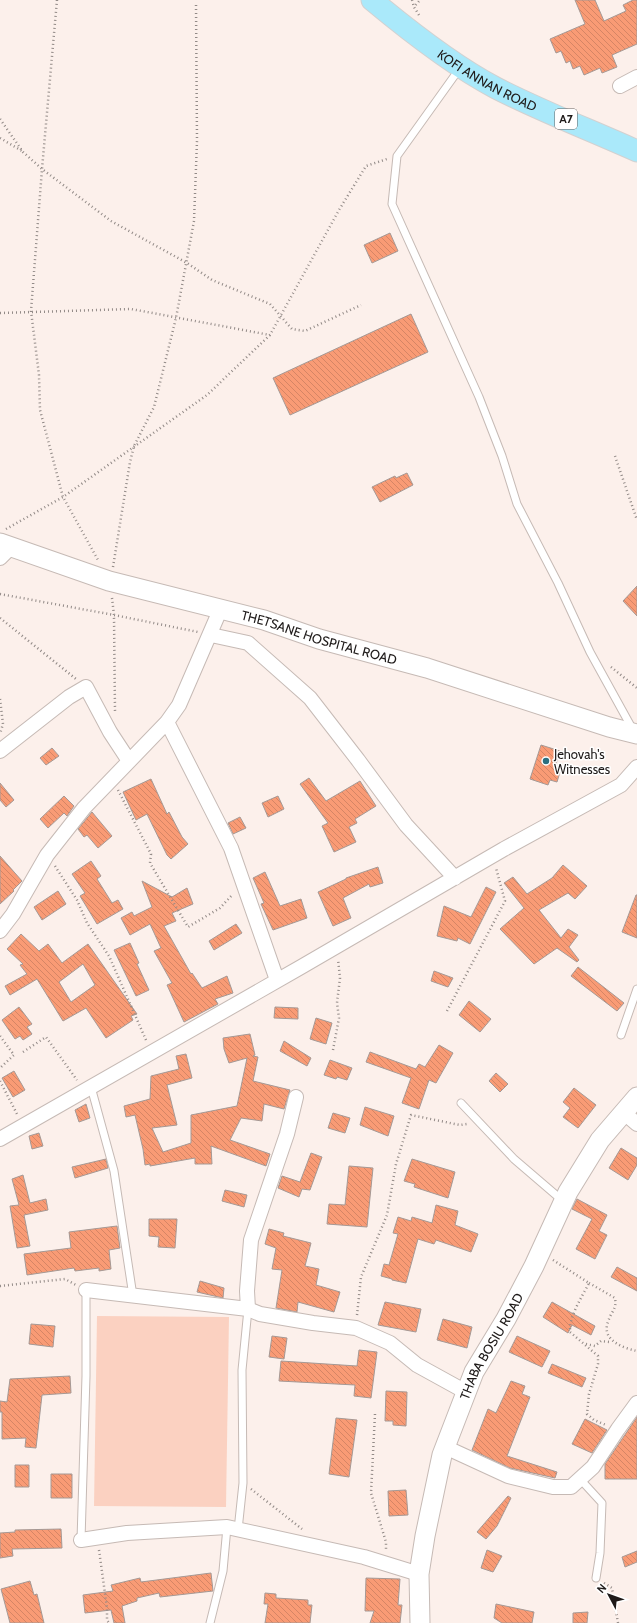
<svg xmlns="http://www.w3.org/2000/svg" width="637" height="1623" font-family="Cabin,sans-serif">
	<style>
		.pitch { fill: #fbd1c1 }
		.building { fill: url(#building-back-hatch); stroke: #a59995; fill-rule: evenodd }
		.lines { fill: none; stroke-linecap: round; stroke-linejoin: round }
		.lane-casing { stroke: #c6bab5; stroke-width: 9 }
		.street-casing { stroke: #c6bab5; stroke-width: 16 }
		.secondary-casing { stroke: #c6bab5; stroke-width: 21 }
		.primary-casing { stroke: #d2d1d1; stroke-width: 23 }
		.path { stroke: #928a87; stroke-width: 2.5; stroke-dasharray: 1 3; stroke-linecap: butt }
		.lane { stroke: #fff; stroke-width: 7 }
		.street { stroke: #fff; stroke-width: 14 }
		.secondary { stroke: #fff; stroke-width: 19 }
		.primary { stroke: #aae9fa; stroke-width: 21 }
		.poi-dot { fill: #2c6f80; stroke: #fff; stroke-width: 1.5 }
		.labels { text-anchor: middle; stroke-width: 3; stroke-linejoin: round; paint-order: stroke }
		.shield { fill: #fff; stroke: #625f5e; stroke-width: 1 }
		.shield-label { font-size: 12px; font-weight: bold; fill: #1e1a19 }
		.street-label { font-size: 13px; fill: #1e1a19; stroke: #fff }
		.poi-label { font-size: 13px; fill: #1e1a19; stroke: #fff; text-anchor: start }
	</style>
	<defs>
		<pattern id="building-back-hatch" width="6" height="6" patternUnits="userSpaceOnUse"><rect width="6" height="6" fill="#f99b75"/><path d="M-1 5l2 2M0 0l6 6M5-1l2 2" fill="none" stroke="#d58565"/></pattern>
	</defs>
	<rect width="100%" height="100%" fill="#fcf0eb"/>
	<path class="pitch" d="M97 1316 229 1317 226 1507 94 1506Z"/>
	<path class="building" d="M575 0H595L604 21 626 11 623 5 633 0H637V44L612 55 617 67 602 73 600 68 584 75 580 66 573 69 570 61 566 63 561 51 556 53 550 39 585 24Z
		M390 233 398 251 372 263 364 245Z
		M411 314 428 352 290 415 273 378Z
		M407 473 413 485 380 502 372 487 395 476 396 478Z
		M637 586V616L623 601Z
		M541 745 560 751 554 770 560 772 557 782 550 780 548 785 530 779Z
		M52 748 59 756 46 765 40 758Z
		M309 778 326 801 360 781 376 806 355 819 357 823 349 827 356 842 334 852 322 826 328 823 300 784Z
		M151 779 167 814 169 812 182 837 188 844 171 859 167 855 147 814 136 820 123 792Z
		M0 783 14 800 6 807 0 800Z
		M64 796 74 806 67 816 64 813 48 828 40 819Z
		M278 796 284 809 268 817 262 803Z
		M92 812 112 836 98 848 87 835 84 837 78 829Z
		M240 817 246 828 233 834 228 823Z
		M0 856 22 881 13 890 14 891 0 904Z
		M91 861 101 876 97 879 112 903 118 900 123 909 97 924 80 896 85 893 72 874Z
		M563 865 587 886 575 899 568 893 539 910 561 938 568 929 578 935 569 947 579 960 577 962 557 948 534 964 500 929 524 908 504 883 513 877 527 894 552 878Z
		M378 867 383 883 370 887 369 884 343 898 351 918 333 926 318 892 346 879V878Z
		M265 872 280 906 301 899 307 918 273 930 261 904 264 903 253 878Z
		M142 881 172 897 187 888 193 904 172 913 176 921 164 926 191 974 192 973 202 988 227 976 233 993 215 999 218 1004 184 1022 167 985 172 983 154 951 161 948 150 924 130 935 121 918 132 912 134 916 152 907Z
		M486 887 496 892 470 944 458 938 457 941 437 936 444 906 471 917Z
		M58 891 66 904 42 920 34 907Z
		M636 895H637V938L622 932Z
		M236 924 242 933 214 950 209 941Z
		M21 934 39 951 48 944 62 963 88 944 137 1014 131 1016 133 1020 106 1038 86 1008 63 1021 37 979 10 995 5 986 27 974 20 965 23 964 7 949ZM83 964 95 985 71 1002 59 982Z
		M130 943 139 963 137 964 149 990 136 996 114 950Z
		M578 967 624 1003 617 1011 571 976Z
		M434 971 453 978 448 987 431 981Z
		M469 1001 491 1019 480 1032 459 1015Z
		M19 1007 32 1024 27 1027 32 1034 23 1040 20 1036 15 1039 2 1020Z
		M275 1007 298 1008V1019L274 1018Z
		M316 1018 332 1023 326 1044 310 1039Z
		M250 1034 255 1055 253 1056 258 1057 253 1081 290 1090 284 1109 264 1104 262 1121 241 1118 230 1140 270 1154 266 1166 211 1146 212 1164H195V1158L150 1166V1164L145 1165 143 1149 135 1115 126 1117 124 1106 150 1099 151 1076 179 1069 176 1056 186 1054 192 1078 167 1085 177 1125 152 1128 163 1152 191 1143V1115L237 1106 247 1058 229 1063 224 1049 223 1038Z
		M284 1041 311 1058 307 1066 280 1051Z
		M439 1045 453 1053 436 1083 429 1080 419 1109 402 1103 411 1078 366 1062 370 1052 416 1069 419 1064 425 1067Z
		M330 1060 352 1068 347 1080 337 1077 336 1079 324 1075Z
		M14 1071 25 1090 13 1097 2 1078Z
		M496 1073 508 1084 500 1092 489 1081Z
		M574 1088 596 1105 578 1128 563 1117 570 1108 563 1102Z
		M86 1104 90 1118 79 1122 75 1110Z
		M365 1107 394 1116 388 1136 360 1125Z
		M333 1113 350 1118 345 1133 328 1128Z
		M39 1133 43 1146 32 1149 29 1136Z
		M621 1148 637 1158V1165L628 1180 609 1168Z
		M311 1153 322 1157 310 1190 302 1189 299 1197 278 1188 282 1176 300 1182Z
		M106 1159 108 1168 75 1178 72 1167Z
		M412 1159 455 1172 448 1198 414 1187 415 1184 404 1181Z
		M349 1166 373 1168 367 1227 327 1224 329 1204 345 1205Z
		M23 1175 30 1203 46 1199 48 1210 24 1215 30 1246 17 1248 10 1206 19 1205 12 1179Z
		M225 1190 247 1195 244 1207 222 1201Z
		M577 1199 607 1215 599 1231 607 1235 595 1259 576 1249 592 1219 572 1209Z
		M436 1205 458 1211 455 1225 478 1234 471 1252 436 1240 434 1244 418 1239 406 1283 392 1280V1279L381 1276 384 1264 389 1265 398 1234 393 1233 398 1217 411 1221 412 1217 432 1223Z
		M149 1219H177L175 1248 158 1247 159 1237 149 1236Z
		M117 1226 120 1248 109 1250 111 1269 99 1271V1268L75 1271 74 1268 27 1275 24 1254 71 1248 69 1232Z
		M269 1229 284 1233 283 1236 311 1243 305 1266 319 1269 316 1285 340 1292 334 1312 298 1302 297 1312 276 1308 282 1270 272 1269 276 1248 265 1244Z
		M617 1267 637 1278V1291L611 1277Z
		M200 1281 224 1288 223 1298 197 1292Z
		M385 1302 421 1309 416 1332 378 1325Z
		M552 1302 595 1326 591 1335 572 1325 568 1333 543 1317Z
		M443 1319 472 1327 467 1348 437 1340Z
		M31 1324 55 1326 53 1347 29 1344Z
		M272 1336 287 1338 284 1359 269 1357Z
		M517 1336 550 1351 542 1367 509 1352Z
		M359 1350 377 1352 371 1398 354 1396 355 1385 279 1381 281 1361 357 1366Z
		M552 1364 586 1378 582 1387 548 1373Z
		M70 1376 71 1393 42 1395 36 1448 25 1447 26 1438 2 1439V1412H0V1401L7 1402 10 1379Z
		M511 1381 525 1386 522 1394 530 1397 507 1456 557 1472 555 1478 510 1468 472 1450 488 1409 496 1413Z
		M386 1391 407 1392 406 1426 393 1425V1421H385Z
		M637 1417V1479H605V1464Z
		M336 1418 357 1420 349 1477 329 1474Z
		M585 1419 607 1430 592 1453 572 1444Z
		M15 1465H29V1487H15Z
		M51 1474H72V1498H51Z
		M406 1490 408 1515 389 1516 388 1491Z
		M508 1496 511 1498 497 1526 486 1539 477 1532Z
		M61 1529 62 1548 12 1549 13 1556 0 1558V1533L15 1532V1530Z
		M487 1550 502 1556 493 1572 481 1568Z
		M637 1551V1562L625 1567 622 1557Z
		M211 1573 213 1591 160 1597 159 1593 137 1598V1601L122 1606 125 1623H114L111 1610 85 1613 83 1595 113 1591 111 1585 140 1578 141 1582Z
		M366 1578 400 1579 398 1605H402L400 1623H370L374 1611H365Z
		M30 1581 34 1595 37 1594 44 1623H10L1 1589Z
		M265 1593 276 1594V1598L308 1600V1605H312L310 1623H265L268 1604H264Z
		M496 1604 534 1612 532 1623H502L494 1618Z
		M588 1612 587 1623H573V1613Z"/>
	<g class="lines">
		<g class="lane-casing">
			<path id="lane" d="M460 68 397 156 392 204 479 397 502 456 517 504 558 583 590 652 633 730
				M621 1035 637 989
				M91 1087 114 1171 133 1296
				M461 1103 514 1159 563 1201
				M580 1479 602 1503 600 1553 596 1578
				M238 1530 243 1483 242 1370 248 1309
				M81 1540 86 1376V1290
				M210 1623 223 1571 227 1527"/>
		</g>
		<g class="street-casing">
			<path id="street" d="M620 86 637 77
				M0 558 11 547
				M211 635 248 643 310 698 358 760 406 825 455 878
				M167 722 231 848 277 980
				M0 751 69 697 86 687 110 732 129 761
				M0 931 13 914 47 855 84 808 167 722 179 705 221 608
				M623 1112 637 1124
				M0 1139 301 967 504 849 621 785 637 767
				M86 1290 248 1309 260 1314 313 1323 356 1328 390 1343 417 1365 466 1392
				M248 1309 247 1291 251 1240 287 1134 296 1097
				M445 1447 508 1476 553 1487H571L593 1467 618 1429 637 1403
				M81 1540 127 1533 227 1527 364 1557 419 1574"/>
		</g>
		<g class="secondary-casing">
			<g id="secondary">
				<path id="s1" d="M0 543 109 581 264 620 319 639 427 668 609 727 637 734"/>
				<path id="s2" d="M420 1623 419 1574 425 1536 442 1455 474 1372 506 1319 534 1266 568 1192 600 1140 637 1097"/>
			</g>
		</g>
		<g class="primary-casing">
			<g id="primary">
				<path id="s3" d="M372 0C408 30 454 66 496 88 541 111 590 130 637 151"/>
			</g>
		</g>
		<path class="path" d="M57 0 42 169 31 311 39 375 40 410 63 497 98 560
			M412 0 414 7
			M419 15 414 7 420 0
			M0 119 23 152 42 169 111 221 187 263 212 280 270 304 292 329 305 331 361 305
			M0 138 22 151
			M0 313 131 309 270 335
			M615 456 637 520
			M6 529 63 497 207 395 270 335 339 210 366 166 387 159
			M113 567 130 462 134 446 154 407 176 318 194 221 197 141 196 2
			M0 594 114 615 198 632
			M112 598 114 615 115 711
			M0 618 76 679
			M611 667 637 688
			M0 699 3 724 0 734
			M118 790 151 854 150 863 188 927 220 908 233 894
			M55 866 77 900 87 923 109 956 146 1040
			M447 1011 505 901 496 868
			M0 1036 14 1055 0 1068
			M333 1050 339 1018 337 1003 340 978 338 959
			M23 1052 46 1037 77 1080
			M0 1081 17 1114
			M553 1260 589 1283C582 1297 569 1316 570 1332L598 1356V1364L589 1394 587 1414 594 1420 606 1425
			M589 1283 615 1298C617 1310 611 1311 608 1322 601 1340 623 1348 637 1351
			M0 1286 65 1279 76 1285
			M357 1315 361 1277 387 1215 396 1164 411 1115 460 1125 467 1124
			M586 1344 595 1346 601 1341 609 1342 611 1340
			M375 1414 371 1493 386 1542V1551
			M251 1489 302 1529
			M99 1550 107 1608V1620L109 1623
			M604 1583 612 1588 618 1623"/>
		<use href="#lane" class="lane"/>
		<use href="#street" class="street"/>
		<use href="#secondary" class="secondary"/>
		<use href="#primary" class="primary"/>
	</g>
	<circle class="poi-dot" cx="546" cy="761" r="4"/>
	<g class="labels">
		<rect class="shield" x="555" y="109" width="22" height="20" rx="3"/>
		<g class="shield-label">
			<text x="566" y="123">A7</text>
		</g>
		<g class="street-label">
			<text dy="5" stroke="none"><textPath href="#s3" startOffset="141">KOFI ANNAN ROAD</textPath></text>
			<text dy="5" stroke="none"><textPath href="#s1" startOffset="333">THETSANE HOSPITAL ROAD</textPath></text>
			<text dy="5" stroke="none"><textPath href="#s2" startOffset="290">THABA BOSIU ROAD</textPath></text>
		</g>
		<g class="poi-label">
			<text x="554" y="759">Jehovah's<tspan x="554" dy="15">Witnesses</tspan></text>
		</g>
	</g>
	<g transform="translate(609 1595) rotate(311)" stroke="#ffffff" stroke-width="3" paint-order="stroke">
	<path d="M0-3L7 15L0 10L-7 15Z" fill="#1e1a19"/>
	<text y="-6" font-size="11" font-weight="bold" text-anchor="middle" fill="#1e1a19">N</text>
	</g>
</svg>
